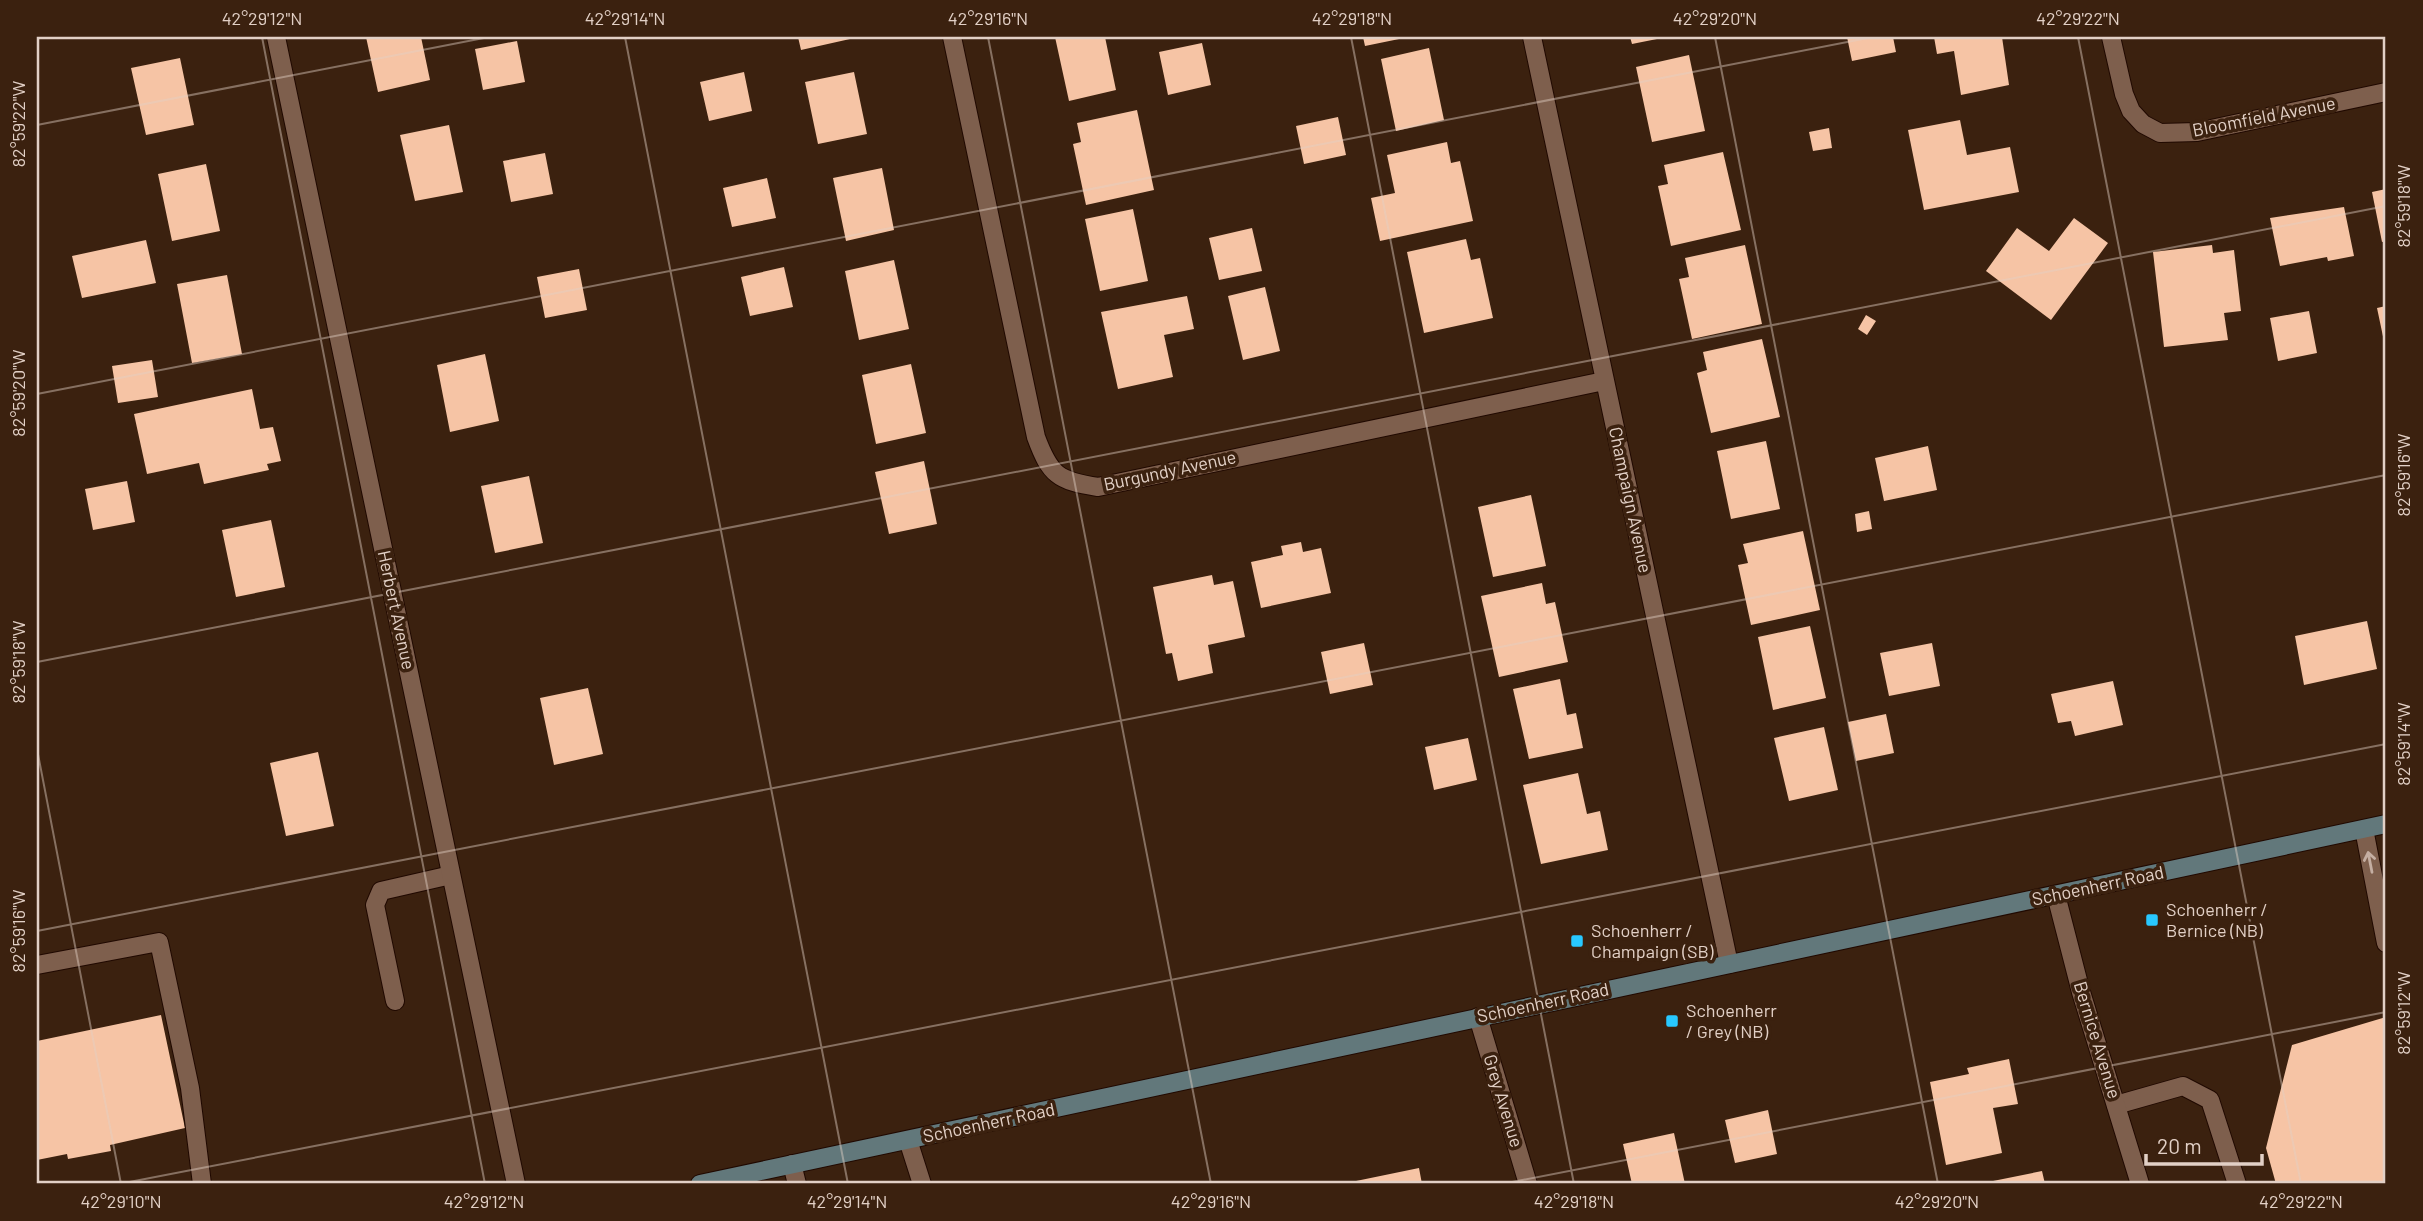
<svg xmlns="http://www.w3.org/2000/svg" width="2423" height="1221" font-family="Barlow,sans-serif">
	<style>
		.building { fill: #f6c4a5 }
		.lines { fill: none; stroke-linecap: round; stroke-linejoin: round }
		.service-casing { stroke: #200900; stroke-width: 20 }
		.minor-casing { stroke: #200900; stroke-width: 20 }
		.secondary-casing { stroke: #200900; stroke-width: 20 }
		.service { stroke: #7e5f4d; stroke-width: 18 }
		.minor { stroke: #7e5f4d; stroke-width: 18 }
		.secondary { stroke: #62787b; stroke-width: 18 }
		.oneway { stroke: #c4aea2 }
		.ticks { fill: none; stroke: #e2d0c6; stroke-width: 2; stroke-opacity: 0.45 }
		.poi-dot { fill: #28c8ff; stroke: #3b210f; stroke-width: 2.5 }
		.labels { text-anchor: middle; stroke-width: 7; stroke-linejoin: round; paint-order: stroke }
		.street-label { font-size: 18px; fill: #e2d0c6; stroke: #3b210f }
		.poi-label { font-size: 18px; fill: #e2d0c6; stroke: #3b210f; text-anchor: start }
		.neatline { fill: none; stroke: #e2d0c6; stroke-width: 2.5 }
		.ticks-label { font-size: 18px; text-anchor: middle; fill: #e2d0c6 }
	</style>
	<rect width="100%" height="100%" fill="#3b210f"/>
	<path class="building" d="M366 37H421L430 80 378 92Z
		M798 37H850V39L801 50Z
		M1055 37H1105L1116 90 1069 101Z
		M1363 37H1404V38L1365 46Z
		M1630 37H1661L1662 38 1632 44Z
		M1847 37H1893L1896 52 1852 61Z
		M1934 37H2002L2009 85 1961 95 1954 51 1937 54Z
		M517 41 525 82 483 90 475 49Z
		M1202 43 1211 85 1168 95 1159 52Z
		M1429 48 1444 120 1396 131 1381 59Z
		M1689 55 1705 131 1652 142 1636 67Z
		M180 58 194 125 146 135 131 68Z
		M744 72 752 111 709 121 700 82Z
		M854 72 867 134 818 144 805 82Z
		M1137 110 1154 190 1086 205 1073 144 1081 142 1077 123Z
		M1338 117 1346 155 1304 164 1296 126Z
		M1960 120 1967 155 2010 147 2019 192 1924 210 1908 130Z
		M449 125 463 192 415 201 400 135Z
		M1829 128 1832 148 1813 151 1809 132Z
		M1447 142 1451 163 1460 161 1473 221 1380 241 1371 198 1395 193 1387 155Z
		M1723 152 1741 230 1671 246 1658 186 1668 184 1664 165Z
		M545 153 553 194 511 202 503 161Z
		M206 164 220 231 172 241 158 174Z
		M882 168 894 230 846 241 833 178Z
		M767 178 776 218 732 227 723 188Z
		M2386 189V241L2382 242 2372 192Z
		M2344 207 2354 256 2328 261 2327 257 2280 266 2270 218Z
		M1133 209 1148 281 1100 291 1085 219Z
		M2074 218 2108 243 2051 320 1986 271 2017 228 2049 251Z
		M1252 228 1262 271 1219 280 1209 238Z
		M1466 239 1471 260 1480 258 1493 318 1424 333 1407 252Z
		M146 240 156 283 82 298 72 256Z
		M1745 245 1762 324 1692 339 1679 279 1689 277 1685 258Z
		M2212 245 2213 253 2234 250 2241 311 2224 313 2228 340 2164 347 2153 252Z
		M894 260 909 329 859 340 845 271Z
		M784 267 793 307 750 316 741 277Z
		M579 269 587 310 545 318 537 277Z
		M227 275 242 354 192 363 177 284Z
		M1265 287 1280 351 1243 360 1228 296Z
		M1187 296 1194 329 1164 335 1173 377 1118 389 1101 312Z
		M2386 306V346H2385L2377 308Z
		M2309 311 2317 353 2278 361 2270 318Z
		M1866 315 1876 321 1867 335 1858 329Z
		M1762 339 1780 417 1711 433 1697 373 1707 370 1703 352Z
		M485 354 499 421 450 432 437 365Z
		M152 360 158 397 118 403 112 366Z
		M911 364 926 433 876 444 862 375Z
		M252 389 260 429 273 427 281 461 267 464 269 470 204 484 199 463 147 474 134 414Z
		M1766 441 1780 509 1731 519 1717 451Z
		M1928 446 1937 490 1884 501 1875 458Z
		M924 461 937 524 889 534 875 472Z
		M529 476 543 543 495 553 481 486Z
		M127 481 135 522 93 530 85 489Z
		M1531 495 1546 566 1493 577 1478 507Z
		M1869 511 1872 529 1857 532 1855 514Z
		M271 520 285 587 236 597 222 530Z
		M1803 531 1820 610 1751 625 1738 565 1748 563 1743 544Z
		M1301 542 1303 552 1321 548 1331 593 1261 608 1251 562 1283 555 1281 546Z
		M1212 575 1214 585 1233 581 1245 637 1208 645 1213 673 1178 681 1172 653 1166 654 1153 587Z
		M1542 583 1546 604 1555 602 1568 662 1499 677 1481 596Z
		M2367 621 2377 669 2304 685 2295 636Z
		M1810 626 1826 698 1773 710 1758 637Z
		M1364 643 1373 685 1330 694 1321 652Z
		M1932 643 1940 686 1889 696 1880 653Z
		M1560 679 1567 715 1576 713 1583 748 1529 759 1513 689Z
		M2113 681 2123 725 2075 736 2071 721 2058 723 2051 694Z
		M588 688 603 754 554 765 540 698Z
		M1886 714 1894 753 1856 761 1848 722Z
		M1824 727 1838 790 1789 801 1774 738Z
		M1468 738 1477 780 1434 790 1425 747Z
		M318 752 334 826 286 836 270 763Z
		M1578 773 1587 814 1600 811 1608 850 1541 864 1523 785Z
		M161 1015 185 1128 110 1145 111 1151 68 1159 67 1154 37 1160V1041Z
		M2386 1017V1184H2276L2266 1148 2292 1045Z
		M2009 1059 2018 1104 1993 1108 2002 1153 1946 1165 1930 1082 1969 1074 1967 1068Z
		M1768 1110 1777 1154 1735 1163 1725 1120Z
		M1674 1133 1685 1184H1632L1623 1144Z
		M1419 1168 1422 1184H1356V1181Z
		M2042 1171 2045 1184H1994L1993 1181Z"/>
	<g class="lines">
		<g class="service-casing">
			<path id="service" d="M2364 829 2386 943
				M37 965 159 942 190 1088 202 1184
				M395 1001 375 905 381 891 451 875
				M2116 1105 2183 1086 2210 1100 2237 1184
				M792 1164 797 1184"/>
		</g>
		<g class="minor-casing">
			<path id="minor" d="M276 37 516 1184
				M952 37 1036 437C1050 475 1058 481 1098 487L1604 381
				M1532 37 1729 964
				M2111 37 2124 94 2131 111 2143 124 2160 133 2197 132 2386 92
				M2056 895 2081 992 2140 1184
				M1478 1017 1528 1184
				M908 1140 922 1184"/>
		</g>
		<g class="secondary-casing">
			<path id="secondary" d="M700 1184 2386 824"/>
		</g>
		<use href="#service" class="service"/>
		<use href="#minor" class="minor"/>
		<use href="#secondary" class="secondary"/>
	</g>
	<defs><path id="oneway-shaft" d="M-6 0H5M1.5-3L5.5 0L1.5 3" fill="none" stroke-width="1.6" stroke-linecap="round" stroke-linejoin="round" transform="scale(1.75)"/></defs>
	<use class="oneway" href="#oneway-shaft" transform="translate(2370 862) rotate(-101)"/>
	<path class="ticks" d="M262 37 485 1184M625 37 848 1184M988 37 1211 1184M1351 37 1574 1184M1715 37 1938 1184M2078 37 2301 1184M37 125 489 37M37 394 1873 37M37 662 2386 206M37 749 121 1184M37 931 2386 475M119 1184 2386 744M1502 1184 2386 1012"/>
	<g class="poi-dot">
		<rect x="2145" y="913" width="14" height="14" rx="3.5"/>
		<rect x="1570" y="934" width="14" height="14" rx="3.5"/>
		<rect x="1665" y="1014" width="14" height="14" rx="3.5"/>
	</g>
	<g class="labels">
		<g class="street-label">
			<text transform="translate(2264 117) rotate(-11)" y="6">Bloomfield Avenue</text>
			<text transform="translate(1170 471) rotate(-12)" y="6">Burgundy Avenue</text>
			<text transform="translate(1630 500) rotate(78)" y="6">Champaign Avenue</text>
			<text transform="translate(396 610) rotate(78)" y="6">Herbert Avenue</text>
			<text transform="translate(2098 886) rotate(-12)" y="6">Schoenherr Road</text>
			<text transform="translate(1543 1003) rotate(-12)" y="6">Schoenherr Road</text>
			<text transform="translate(2097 1040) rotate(73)" y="6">Bernice Avenue</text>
			<text transform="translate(1503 1101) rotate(73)" y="6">Grey Avenue</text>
			<text transform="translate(989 1123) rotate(-12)" y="6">Schoenherr Road</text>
		</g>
		<g class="poi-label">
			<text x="2166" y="916">Schoenherr /<tspan x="2166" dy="21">Bernice (NB)</tspan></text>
			<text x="1591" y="937">Schoenherr /<tspan x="1591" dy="21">Champaign (SB)</tspan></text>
			<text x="1686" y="1017">Schoenherr<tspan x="1686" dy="21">/ Grey (NB)</tspan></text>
		</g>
	</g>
	<rect width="2423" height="1221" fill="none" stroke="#3b210f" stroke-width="77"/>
	<path d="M2146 1154v10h116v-10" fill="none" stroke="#e2d0c6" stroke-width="3.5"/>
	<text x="2157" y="1154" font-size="21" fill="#e2d0c6" stroke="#3b210f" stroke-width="5" paint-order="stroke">20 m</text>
	<rect x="38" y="38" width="2346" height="1144" class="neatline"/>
	<g class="ticks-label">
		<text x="262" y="25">42°29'12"N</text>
		<text x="625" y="25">42°29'14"N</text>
		<text x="988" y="25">42°29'16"N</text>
		<text x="1352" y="25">42°29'18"N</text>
		<text x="1715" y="25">42°29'20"N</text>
		<text x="2078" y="25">42°29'22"N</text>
		<text transform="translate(19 124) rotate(-90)" y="6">82°59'22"W</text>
		<text transform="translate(2404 206) rotate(-90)" y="6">82°59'18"W</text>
		<text transform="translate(19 393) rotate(-90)" y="6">82°59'20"W</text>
		<text transform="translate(2404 475) rotate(-90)" y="6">82°59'16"W</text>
		<text transform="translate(19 662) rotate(-90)" y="6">82°59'18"W</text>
		<text transform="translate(2404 744) rotate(-90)" y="6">82°59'14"W</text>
		<text transform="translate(19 931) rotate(-90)" y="6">82°59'16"W</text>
		<text transform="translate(2404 1013) rotate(-90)" y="6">82°59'12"W</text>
		<text x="121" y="1208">42°29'10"N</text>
		<text x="484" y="1208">42°29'12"N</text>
		<text x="847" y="1208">42°29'14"N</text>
		<text x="1211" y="1208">42°29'16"N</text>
		<text x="1574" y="1208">42°29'18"N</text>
		<text x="1937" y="1208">42°29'20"N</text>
		<text x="2301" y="1208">42°29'22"N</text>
	</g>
</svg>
